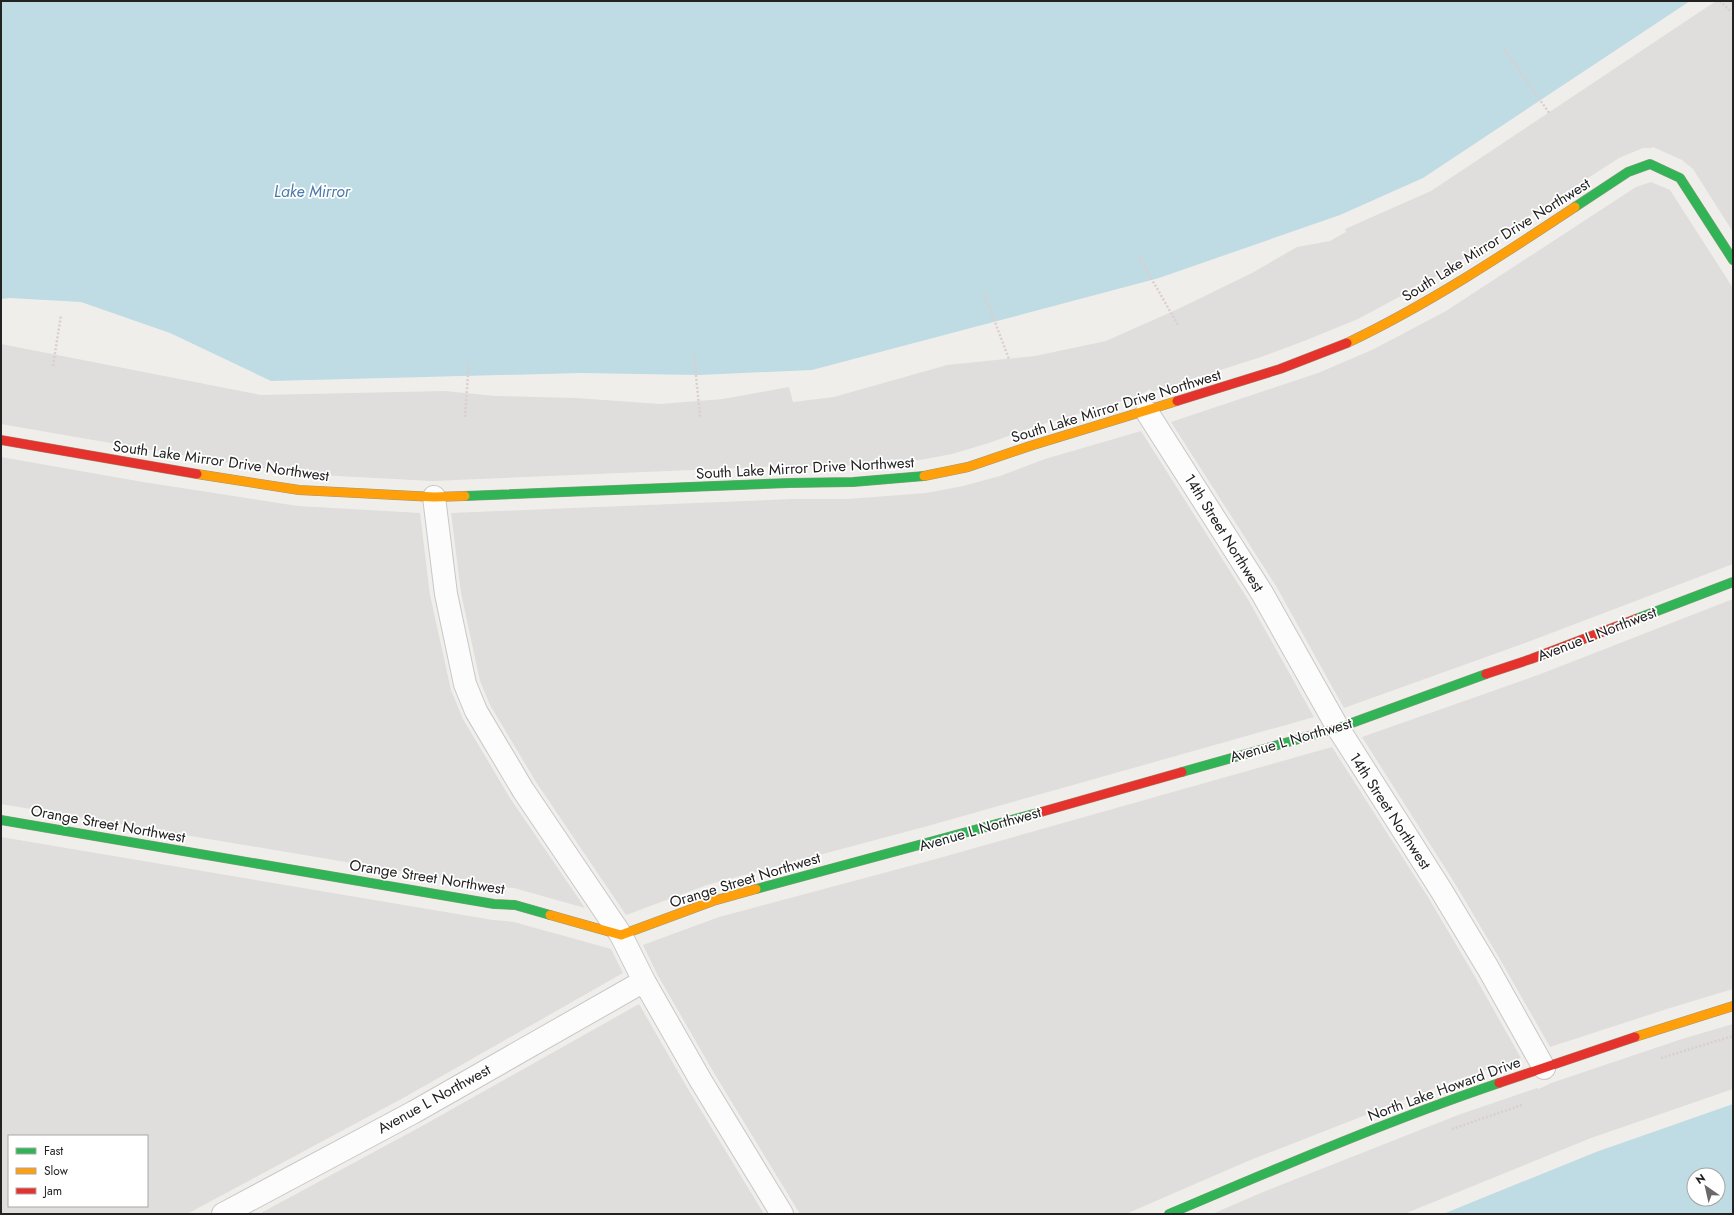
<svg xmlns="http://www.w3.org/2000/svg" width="1734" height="1215" font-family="Jost,sans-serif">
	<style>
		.residential { fill: #dfdedc; fill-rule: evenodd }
		.water { fill: #bfdbe3; fill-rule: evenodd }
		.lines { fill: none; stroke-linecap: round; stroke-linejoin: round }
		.street-casing { stroke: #c9c8c7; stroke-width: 24 }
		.fast-casing { stroke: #999a82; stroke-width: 10 }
		.slow-casing { stroke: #999a82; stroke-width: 10 }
		.jam-casing { stroke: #999a82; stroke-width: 10 }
		.path { stroke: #dccecd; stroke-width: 2.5; stroke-dasharray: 2 2; stroke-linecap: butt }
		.street { stroke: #fdfcfc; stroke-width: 22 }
		.fast { stroke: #30b455; stroke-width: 9 }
		.slow { stroke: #ff9f0a; stroke-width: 9 }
		.jam { stroke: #e5322d; stroke-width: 9 }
		.labels { text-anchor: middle; stroke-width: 3.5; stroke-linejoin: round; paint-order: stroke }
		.street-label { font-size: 15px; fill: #222; stroke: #fff }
		.water-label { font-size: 16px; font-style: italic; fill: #4a7aab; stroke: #fff }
	</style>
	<rect width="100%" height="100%" fill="#f0eeeb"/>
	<path class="residential" d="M1716 1H1733V232L1693 169 1682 160 1653 147 1652 148H1643L1619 158 1427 282 1358 319 1304 341 1261 357 1152 392 1150 389 1139 396 1033 427 989 443 952 454 920 460 843 466H787L432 481 299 474 145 449 1 424V344L261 395 445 391 495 396 576 398 660 404 723 399 789 387 793 402 834 397 947 365 1035 356 1106 341 1178 309 1252 273 1297 247 1330 241 1346 232 1345 229 1431 191Z
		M1651 182 1670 190 1733 288V564L1525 643 1344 708 1276 586 1171 422 1318 373 1374 349 1446 311 1636 187Z
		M1141 431 1249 601 1314 717 924 827 707 885 626 915 536 782 490 705 480 681 461 593 451 513 792 499H848L926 493 963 486 1000 476 1045 459Z
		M1 457 143 482 298 506 420 513 430 595 451 690 463 719 510 798 585 908 514 888 494 887 1 804Z
		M1733 599V989L1670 1008 1550 1047 1501 961 1454 882 1362 737 1538 675Z
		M1332 747 1428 897 1474 975 1521 1058 1445 1084 1248 1161 1126 1214H800L714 1073 657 974 643 945 719 917 936 859Z
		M1 837 493 920 514 922 611 949 623 973 405 1097 187 1214H1ZM9 1136H147V1206H9Z
		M639 1004 688 1089 764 1214H259L422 1126Z
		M1733 1024V1089L1591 1138 1404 1214H1212L1263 1192 1458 1115 1537 1088 1539 1089 1551 1083 1682 1039Z"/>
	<path class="water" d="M1 1H1690L1423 178 1340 215 1159 278 812 370 699 375 581 373 271 381 170 333 81 302 10 298 1 299Z
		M1733 1104V1214H1443L1596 1152ZM1694 1175H1718V1199H1694Z"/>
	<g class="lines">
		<g class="street-casing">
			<path id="street" d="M1147 412 1262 593 1338 728 1441 890 1488 968 1544 1068
				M434 497 446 594 465 684 476 711 523 790 621 935 644 981 701 1081 782 1214
				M223 1214 414 1112 644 981"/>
		</g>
		<g class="fast-casing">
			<path id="fast" d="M1575 207 1628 172 1650 164 1680 178 1733 260
				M465 496 790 483 853 482 924 476
				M1636 619 1733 582
				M1182 772 1338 728 1486 674
				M1 820 494 904 515 905 550 915
				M756 889 1041 812
				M1169 1214C1278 1168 1387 1121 1499 1083"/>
		</g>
		<g class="slow-casing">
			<path id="slow" d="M1347 343C1427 305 1501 256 1575 207
				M197 474 299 490 434 497 465 496
				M924 476 968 467 1030 446 1177 401
				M550 915 621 935 713 901 756 889
				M1635 1037 1733 1006"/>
		</g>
		<g class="jam-casing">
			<path id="jam" d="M1177 401 1280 369 1347 343
				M1 440 197 474
				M1486 674 1531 659 1636 619
				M1041 812 1182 772
				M1499 1083 1635 1037"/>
		</g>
		<path class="path" d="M1720 1 1730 11
			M1504 49 1550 114
			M1139 257 1178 325
			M984 293 1009 359
			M694 355 700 417
			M53 366 61 315
			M465 417 469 361
			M1661 1058 1733 1036
			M1452 1129 1522 1105"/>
		<use href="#street" class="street"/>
		<use href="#fast" class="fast"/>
		<use href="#slow" class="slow"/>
		<use href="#jam" class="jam"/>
	</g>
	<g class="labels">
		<g class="street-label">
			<text transform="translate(1496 240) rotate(-32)" y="5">South Lake Mirror Drive Northwest</text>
			<text transform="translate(1116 406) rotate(-17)" y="5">South Lake Mirror Drive Northwest</text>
			<text transform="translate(221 461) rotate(8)" y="5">South Lake Mirror Drive Northwest</text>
			<text transform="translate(805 468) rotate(-3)" y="5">South Lake Mirror Drive Northwest</text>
			<text transform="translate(1224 533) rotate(58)" y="5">14th Street Northwest</text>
			<text transform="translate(1597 634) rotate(-21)" y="5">Avenue L Northwest</text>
			<text transform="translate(1291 740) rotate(-16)" y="5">Avenue L Northwest</text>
			<text transform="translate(1390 811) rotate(57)" y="5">14th Street Northwest</text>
			<text transform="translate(108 824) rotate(10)" y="5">Orange Street Northwest</text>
			<text transform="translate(980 829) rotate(-16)" y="5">Avenue L Northwest</text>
			<text transform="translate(427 877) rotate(9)" y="5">Orange Street Northwest</text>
			<text transform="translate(745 880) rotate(-17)" y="5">Orange Street Northwest</text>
			<text transform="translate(1444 1089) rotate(-20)" y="5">North Lake Howard Drive</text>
			<text transform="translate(434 1099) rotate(-29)" y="5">Avenue L Northwest</text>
		</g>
		<g class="water-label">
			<text x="312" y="197">Lake Mirror</text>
		</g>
	</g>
	<rect width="1734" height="1215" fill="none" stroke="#222222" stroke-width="4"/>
	<rect x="8" y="1135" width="140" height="72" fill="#ffffff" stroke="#a7a7a7"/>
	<rect x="16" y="1148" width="20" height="6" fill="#30b455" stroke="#a7a7a7"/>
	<text x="44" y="1155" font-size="12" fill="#222222">Fast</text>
	<rect x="16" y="1168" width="20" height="6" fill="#ff9f0a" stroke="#a7a7a7"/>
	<text x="44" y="1175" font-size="12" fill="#222222">Slow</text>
	<rect x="16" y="1188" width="20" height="6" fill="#e5322d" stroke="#a7a7a7"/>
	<text x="44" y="1195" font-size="12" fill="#222222">Jam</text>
	<g transform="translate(1706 1187) rotate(326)"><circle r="19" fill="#ffffff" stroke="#a7a7a7"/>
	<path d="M0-3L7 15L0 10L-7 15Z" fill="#6a6968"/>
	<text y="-6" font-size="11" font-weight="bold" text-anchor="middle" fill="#222222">N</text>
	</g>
</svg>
